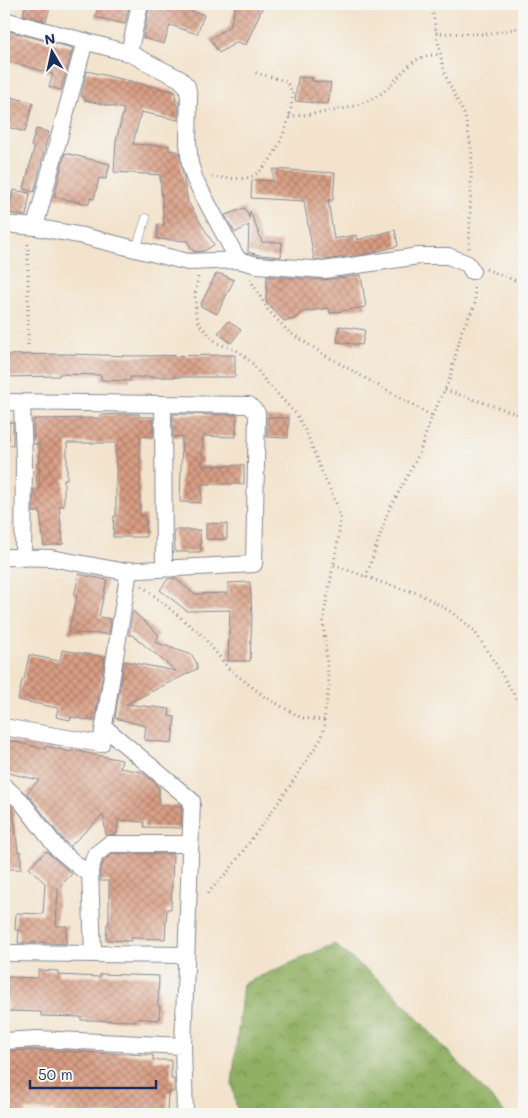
<svg xmlns="http://www.w3.org/2000/svg" width="528" height="1118" font-family="Mali,sans-serif">
	<style>
		.forest { fill: url(#forest-crowns); stroke: #567060 }
		.building { fill: url(#building-cross-hatch) }
		.lines { fill: none; stroke-linecap: round; stroke-linejoin: round }
		.lane-casing { stroke: #878995; stroke-width: 9 }
		.street-casing { stroke: #878995; stroke-width: 18 }
		.path { stroke: #878995; stroke-width: 3; stroke-dasharray: 1 4; stroke-linecap: butt }
		.lane { stroke: #fff; stroke-width: 8 }
		.street { stroke: #fff; stroke-width: 16 }
	</style>
	<defs>
		<pattern id="forest-crowns" width="20" height="18" patternUnits="userSpaceOnUse" patternTransform="scale(1.25)"><rect width="20" height="18" fill="#91b063"/><path d="M2 6a3 3 0 1 1 6 0M12 15a3 3 0 1 1 6 0" fill="none" stroke="#769055"/></pattern>
		<pattern id="building-cross-hatch" width="8" height="8" patternUnits="userSpaceOnUse" patternTransform="scale(1.25)"><rect width="8" height="8" fill="#d99d82"/><path d="M0 0l8 8M0 8l8-8" fill="none" stroke="#af806e"/></pattern>
	</defs>
	<rect width="100%" height="100%" fill="#f6f6f2"/>
	<filter id="ink" filterUnits="userSpaceOnUse"><feTurbulence type="fractalNoise" baseFrequency=".02" numOctaves="2"/><feDisplacementMap in="SourceGraphic" scale="10" xChannelSelector="R" yChannelSelector="G"/><feConvolveMatrix kernelMatrix="1 2 1 2 8 2 1 2 1" color-interpolation-filters="sRGB"/></filter>
	<filter id="wash" filterUnits="userSpaceOnUse"><feTurbulence type="fractalNoise" baseFrequency=".0096" numOctaves="4" result="noise"/><feDisplacementMap in="SourceGraphic" scale="20" xChannelSelector="R" yChannelSelector="G"/><feGaussianBlur stdDeviation="1.12" result="paint"/><feColorMatrix in="noise" values="0 0 0 0 0 0 0 0 0 0 0 0 0 0 0 0 0 1.4 0 .05"/><feComposite in="paint" operator="in"/></filter>
	<g filter="url(#wash)">
		<rect width="100%" height="100%" fill="#f3e3cc"/>
		<path class="forest" d="M334 944 390 989 506 1114H238L232 1085 243 984Z"/>
		<g id="blocks">
			<path class="building" d="M26 4H51L46 21 23 15Z
				M99 4H114L129 7 125 24 95 17Z
				M150 4H172L204 15 197 34 170 25 164 44 143 38Z
				M236 4H264L246 45 237 42 219 53 210 39 230 26Z
				M4 30 73 48 61 90 49 87 53 74 4 60Z
				M87 71 176 92 175 99 179 100 178 120 141 112 133 144 169 146V150L179 152 188 202 214 245 204 251 194 252 187 241 157 239 158 224 164 225 160 175 114 172 116 141 124 109 84 100V97L81 96Z
				M298 77 313 78 312 81 331 83 328 104 295 101Z
				M4 95 33 103 25 132 4 126Z
				M36 129 49 132 34 192 24 189 34 148 31 146Z
				M65 153 110 164 106 179 99 178 94 199 90 198 89 204 54 197Z
				M273 169 335 173 333 200H328L334 239 356 235 357 240 395 230 398 246 367 254 324 260 314 259 304 201 251 198 252 180 273 181Z
				M13 190 30 193 26 216 9 213Z
				M245 208 249 218 250 211 262 242H282L281 257 259 255 248 252 249 225 235 233 225 215Z
				M216 274H221L234 280 217 314 200 306Z
				M361 275 366 307 330 313 329 308 302 312 294 319 284 321 266 302 267 276 323 280Z
				M228 321 241 330 231 343 218 333Z
				M339 326 365 330 362 345 337 342Z
				M69 354 131 356 235 355V377H130V381L101 380V375L59 374V376L4 377V355Z
				M125 414H139V417H153V437L140 436V516H146V537H113L114 516H116V443H67V479H64V506H59L63 544 44 546 40 512H33L34 489H39L40 444H33L34 419 100 418V415Z
				M173 414 237 415 236 437 203 436 202 466 244 465V484H202L201 503 180 502 182 436 173 437Z
				M267 417 289 418 288 438 267 437Z
				M13 422V445H4V423Z
				M206 523 227 524V539H206Z
				M174 530H200L201 552H175Z
				M79 574 107 580 99 617 111 619 109 634 68 633 77 596H74Z
				M175 578 194 594 228 593V583L250 582 252 615 250 661H228L230 610 187 611 160 590 168 579Z
				M133 611 159 635 155 642 192 655 197 664V669L126 704 170 709 169 716 175 717 172 743 144 740 146 726 115 718 124 661 176 671 132 635H129Z
				M62 650 105 657 96 714H94L93 721 71 717 70 720 56 717 58 708 18 700 22 680H24L29 655 60 661Z
				M7 740 45 749 46 746 71 752 72 750 122 760 120 768 142 772 157 785V787H159V805L182 806 181 828 144 827V822L118 820 117 834 106 835 103 815 70 846 64 841 27 793 39 780 4 772V753Z
				M10 804 13 807 18 852H21V869H4V805Z
				M46 851 72 874 58 888 56 926H67L66 944 34 942V943H18L19 930H15L16 913 43 914 45 883 29 868Z
				M112 854H173L171 909H167L165 939 131 938V941L106 940 107 924H109V881H100V871L104 861Z
				M38 970 58 971V975L100 977V974L159 976 158 1006H160L159 1020 136 1018V1021L81 1020V1017L41 1016V1012L8 1011 7 977 38 978Z
				M31 1050 153 1055V1060H171V1079H174V1092H168L167 1114 139 1113V1114H54V1111L26 1110V1114L8 1113V1105H5L8 1051Z"/>
		</g>
	</g>
	<g filter="url(#ink)">
		<use href="#blocks" fill-opacity="0" stroke="#878995" stroke-width="1"/>
		<g class="lines">
			<g class="lane-casing">
				<path id="lane" d="M136 249 146 218"/>
			</g>
			<g class="street-casing">
				<path id="street" d="M4 20 129 53 180 79 187 86 189 97 188 143 190 164 195 180 238 260
					M129 53 140 4
					M4 224 35 227 83 236 188 262 238 260 257 265 324 270 419 256H448L468 264 472 271
					M35 227 85 41
					M4 402 163 404 164 568
					M22 403 24 461 23 558
					M4 557 51 558 121 571 254 564 257 413 249 405 163 404
					M4 727 101 744 129 570
					M104 727 192 801 183 1046 185 1114
					M4 786 21 801 57 848 83 870H90
					M4 953 186 955
					M93 954 90 870 95 855 109 844H190
					M4 1041 37 1039 183 1046"/>
			</g>
			<path class="path" d="M431 4 442 62 446 77 465 116 472 151 469 249
				M436 33 486 34 524 27
				M289 116C317 114 347 111 372 99 390 91 399 72 415 61 422 56 432 55 440 54
				M212 177C224 178 239 180 250 177 273 170 294 116 292 94 292 90 288 85 286 81L253 72
				M486 269 524 284
				M198 277 195 295 196 312 199 324 217 343 240 352 253 364 266 382 297 415 308 436 318 463 336 503 340 518 339 536 323 619 329 686 324 720 325 725 320 740 288 789 230 869 206 895
				M250 279 268 310 289 332 328 357 432 416
				M28 345V241
				M445 390 524 416
				M334 565 389 585 420 594 453 613 474 631 489 653 524 711
				M366 577 387 514 419 454 432 416 449 381 462 330 474 307 475 300 474 285
				M142 586 203 636 229 669 265 697 302 718 324 720"/>
			<use href="#lane" class="lane"/>
			<use href="#street" class="street"/>
		</g>
	</g>
	<rect width="528" height="1118" fill="none" stroke="#f6f6f2" stroke-width="20"/>
	<g transform="translate(52 52) rotate(351)" stroke="#f6f6f2" stroke-width="4" paint-order="stroke">
	<path d="M0-4L9 19L0 12L-9 19Z" fill="#1b2f5e"/>
	<text y="-8" font-size="14" font-weight="bold" text-anchor="middle" fill="#1b2f5e">N</text>
	</g>
	<path d="M30 1080v8h126v-8" fill="none" stroke="#1b2f5e" stroke-width="2.5"/>
	<text x="38" y="1080" font-size="15" fill="#1b2f5e" stroke="#f6f6f2" stroke-width="4" paint-order="stroke">50 m</text>
</svg>
